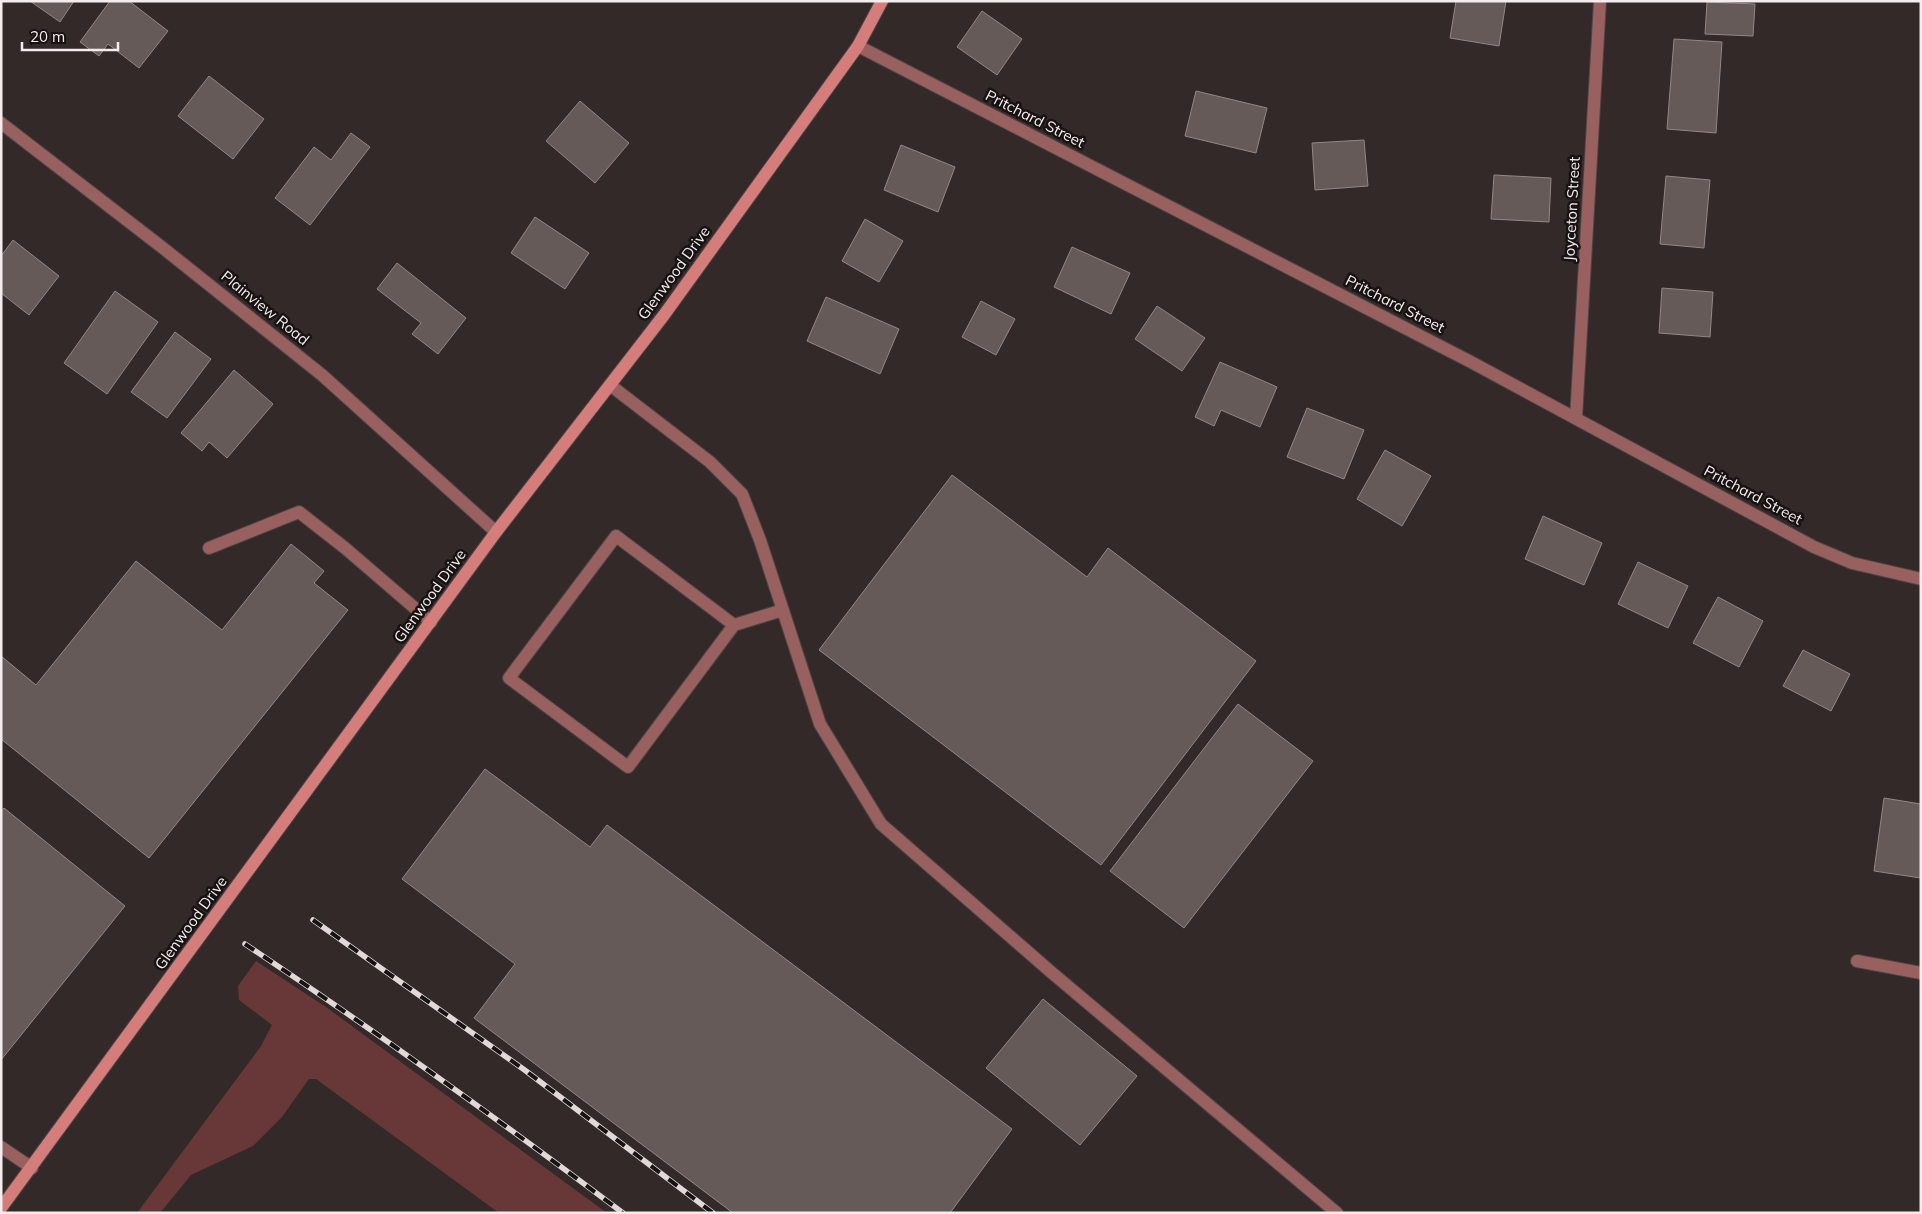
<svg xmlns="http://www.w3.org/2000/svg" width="1922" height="1214" font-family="Mulish,sans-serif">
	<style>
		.green { fill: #683737 }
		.building { fill: #665a59; stroke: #948786 }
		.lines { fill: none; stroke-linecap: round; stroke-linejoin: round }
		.lane-casing { stroke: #4e4444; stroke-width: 14 }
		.street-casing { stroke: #4e4444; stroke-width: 14 }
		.secondary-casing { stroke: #4e4444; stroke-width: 14 }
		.lane { stroke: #98605f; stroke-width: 12 }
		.street { stroke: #98605f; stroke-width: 12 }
		.secondary { stroke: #d57d7b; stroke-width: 12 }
		.rail-casing { stroke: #e1d8d8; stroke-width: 5.5 }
		.rail { stroke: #181313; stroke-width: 4; stroke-dasharray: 11; stroke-linecap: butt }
		.labels { text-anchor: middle; stroke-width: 5; stroke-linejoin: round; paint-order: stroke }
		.street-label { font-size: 15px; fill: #f5eded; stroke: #181313 }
	</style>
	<rect width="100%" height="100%" fill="#332928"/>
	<path class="green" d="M256 961 326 1007 607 1213H499L316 1079H309L282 1117 253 1146 191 1175 160 1213H137L261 1046 272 1025 239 1000 238 986Z"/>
	<path class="building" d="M30 1H74L60 22Z
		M110 1H129L168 31 139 68 108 44 99 56 80 42Z
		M1456 1H1506L1499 46 1450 38Z
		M1707 2 1755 4 1753 36 1705 34Z
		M982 11 1022 39 997 75 957 47Z
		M1674 39 1722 42 1716 133 1667 129Z
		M209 76 264 119 233 159 178 116Z
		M1196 91 1267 108 1256 153 1185 136Z
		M580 101 629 143 595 183 546 141Z
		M351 133 370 147 310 225 275 198 314 147 331 160Z
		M1364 140 1368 186 1315 190 1312 143Z
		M901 145 955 167 938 212 884 190Z
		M1494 175 1551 178 1549 222 1491 219Z
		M1666 176 1710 180 1704 248 1660 244Z
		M535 217 589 253 565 289 511 253Z
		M865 219 903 241 879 282 842 261Z
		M13 240 59 276 29 315 1 293V256Z
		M1072 247 1130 273 1111 314 1054 287Z
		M397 263 466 318 438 354 412 334 421 323 377 289Z
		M1662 288 1713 292 1710 337 1659 333Z
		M115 291 158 322 107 394 64 363Z
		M826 297 899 329 880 374 807 341Z
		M981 301 1015 319 996 355 962 337Z
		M1157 306 1205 338 1182 371 1135 339Z
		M175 332 211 359 167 418 131 392Z
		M1220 362 1277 387 1260 427 1221 410 1214 426 1195 417Z
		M234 370 273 404 227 458 209 442 202 451 181 433Z
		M1307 408 1364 430 1344 479 1287 457Z
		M1385 450 1431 476 1402 526 1357 499Z
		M952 475 1087 577 1108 548 1256 661 1101 865 819 650Z
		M1543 516 1602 543 1584 585 1525 559Z
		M291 544 324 571 314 583 348 610 149 858 1 739V656L36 685 136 561 222 630Z
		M1638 562 1688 586 1668 628 1618 604Z
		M1718 597 1763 621 1739 667 1693 643Z
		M1803 650 1850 674 1831 711 1783 686Z
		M1238 704 1313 761 1184 928 1110 871Z
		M485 769 590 847 607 825 1012 1129 950 1213H733L474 1018 515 964 402 879Z
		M1884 798 1921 804V878L1874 871Z
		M4 808 125 906 1 1060V812Z
		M1043 999 1137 1076 1080 1145 986 1068Z"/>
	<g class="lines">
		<g class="lane-casing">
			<path id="lane" d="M610 385 710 462 742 494 760 540 820 724 881 824 1051 972 1337 1213
				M209 548 299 512 345 548 431 622
				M734 625 616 536 509 678 628 767 734 625 783 610
				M1 1147 32 1168"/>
		</g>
		<g class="street-casing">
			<path id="street" d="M858 46 1471 362 1814 547 1852 563 1921 579
				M1 123 163 248 322 375 496 532
				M1576 418 1600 1
				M1857 961 1921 973"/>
		</g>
		<g class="secondary-casing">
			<path id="secondary" d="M1 1208 496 532 664 315 858 46 882 1"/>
		</g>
		<use href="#lane" class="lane"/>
		<use href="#street" class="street"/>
		<use href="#secondary" class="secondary"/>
		<g class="rail-casing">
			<path id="rail" d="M313 920 526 1071 713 1213
				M245 944C374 1030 499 1120 623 1213"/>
		</g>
		<use href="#rail" class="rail"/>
	</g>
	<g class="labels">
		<g class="street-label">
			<text transform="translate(1035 119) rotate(27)" y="5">Pritchard Street</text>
			<text transform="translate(1572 209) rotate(-87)" y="5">Joyceton Street</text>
			<text transform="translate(674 273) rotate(-54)" y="5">Glenwood Drive</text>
			<text transform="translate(1395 304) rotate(27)" y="5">Pritchard Street</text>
			<text transform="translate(265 308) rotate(39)" y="5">Plainview Road</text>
			<text transform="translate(1753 495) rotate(28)" y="5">Pritchard Street</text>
			<text transform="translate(430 596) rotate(-54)" y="5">Glenwood Drive</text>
			<text transform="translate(191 923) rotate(-54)" y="5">Glenwood Drive</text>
		</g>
	</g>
	<rect width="1922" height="1214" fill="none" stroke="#f5eded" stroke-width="5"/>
	<path d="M22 42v8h96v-8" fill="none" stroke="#f5eded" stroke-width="2.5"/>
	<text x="30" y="42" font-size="15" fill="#f5eded" stroke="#181313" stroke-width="4" paint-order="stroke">20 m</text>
</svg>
